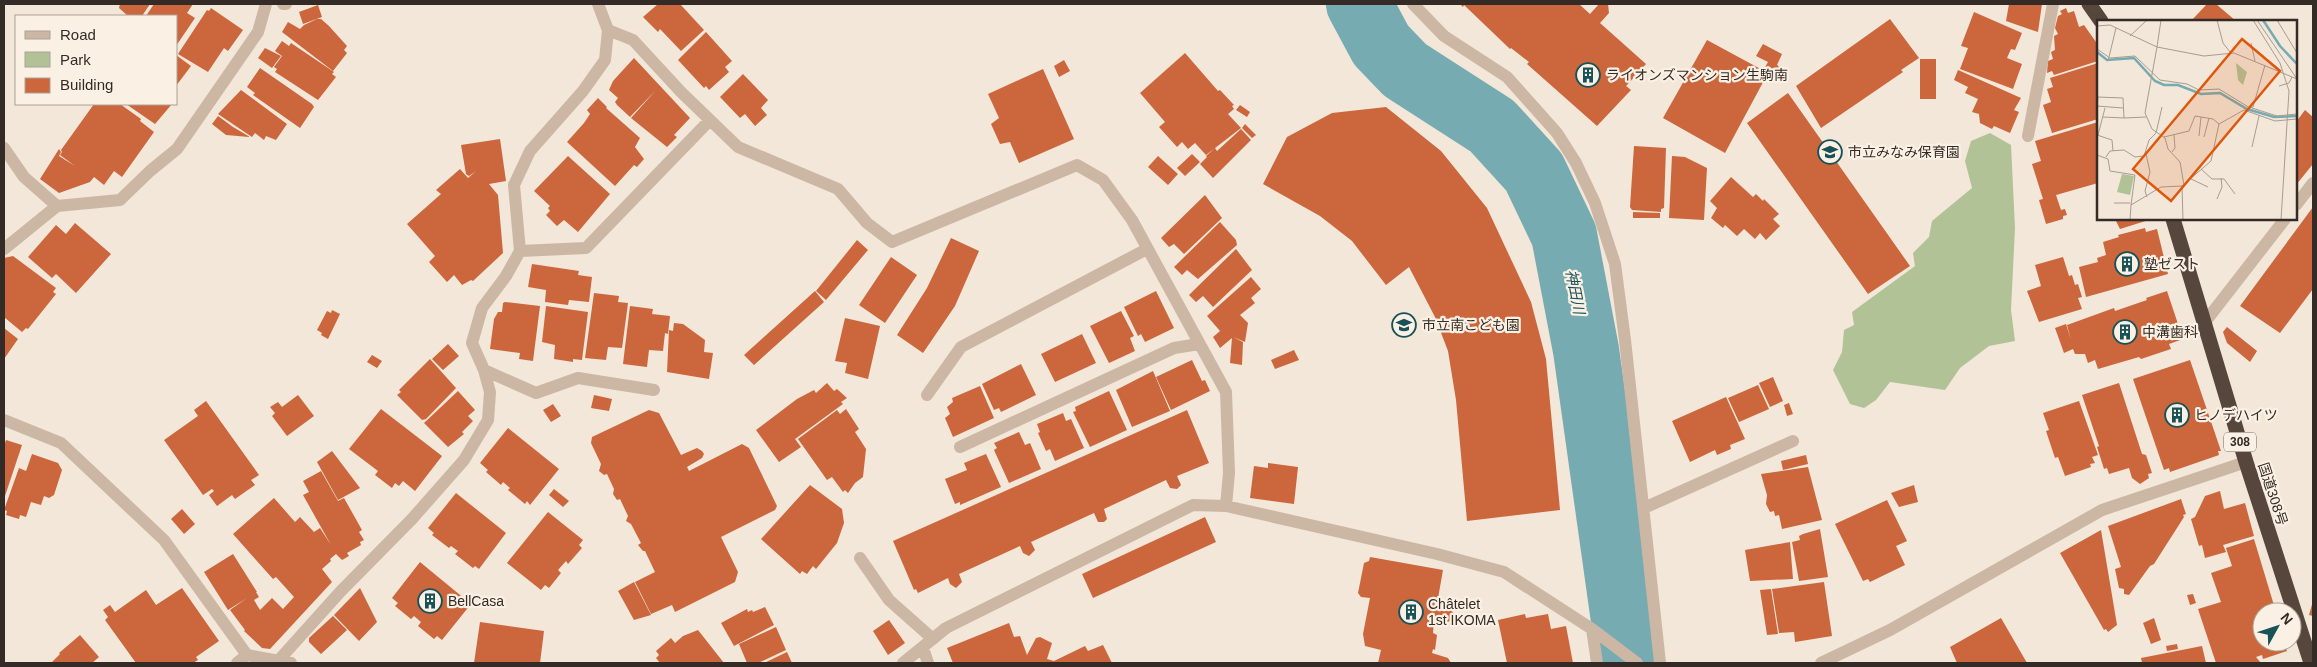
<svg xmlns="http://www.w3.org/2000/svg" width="2317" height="667" font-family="Helvetica,'Noto Sans JP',sans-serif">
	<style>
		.green { fill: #b1c297 }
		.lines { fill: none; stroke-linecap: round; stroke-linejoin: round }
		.river { stroke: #75abb1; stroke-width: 66 }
		.building { fill: #cc663c }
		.minor { stroke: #cbb7a3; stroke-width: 12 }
		.highway { stroke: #57463c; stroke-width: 15 }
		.labels { text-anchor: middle; stroke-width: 4.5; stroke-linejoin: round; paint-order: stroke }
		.shield { fill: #faf1e4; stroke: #70665f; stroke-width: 1 }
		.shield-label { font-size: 12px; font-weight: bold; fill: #352b26 }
		.poi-label { font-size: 14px; fill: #352b26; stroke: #faf1e4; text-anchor: start }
		.street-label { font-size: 14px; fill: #352b26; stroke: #faf1e4 }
		.water-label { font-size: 15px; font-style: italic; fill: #195159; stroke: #faf1e4 }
		.inset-river { fill: none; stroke: #75abb1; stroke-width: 2.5 }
		.inset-road { fill: none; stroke: #a69c91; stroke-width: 1 }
		.view { fill: #df570d; fill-opacity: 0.15; stroke: #df570d; stroke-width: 2.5 }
		.inset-edge { fill: none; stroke: #352b26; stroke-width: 2.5 }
	</style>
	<rect width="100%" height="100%" fill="#f2e7d8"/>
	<path class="green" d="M1990 133 2011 145 2015 228 2011 310 2015 341 1989 346 1960 368 1945 390 1890 382 1876 400 1864 408 1850 404 1833 370 1842 352 1844 330 1854 325 1852 312 1915 266 1913 253 1929 237 1932 221 1972 188 1965 161 1971 141Z"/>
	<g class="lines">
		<path class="river" d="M1359 4 1381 45 1405 70 1492 126 1534 172 1564 235 1586 350 1630 663"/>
	</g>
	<path class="building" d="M120 4H150L142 16H128L119 8Z
		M154 4H193L187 13 195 18 176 46V16H146Z
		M658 4H680L704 30 681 51 660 29 658 32 643 17Z
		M1460 4H1579L1590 14 1599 4H1608L1609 13 1600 23 1646 64 1626 86 1631 90 1597 126 1527 64 1529 62 1511 48 1510 49 1464 5 1463 7Z
		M2009 4H2042L2038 32 2006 21Z
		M2207 4H2216L2236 21H2191Z
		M318 5 322 17 303 24 299 12Z
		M211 8 243 30 228 51 224 48 208 72 178 54 207 10 209 11Z
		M2066 8 2068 13 2074 11 2079 27 2084 25 2096 42 2098 61 2054 75 2052 71 2047 73 2048 61 2053 59 2051 52 2055 50 2054 36 2058 34 2055 28 2058 16 2062 14 2060 11Z
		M1974 12 2022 33 2015 50 2011 49 2007 58 2022 64 2013 89 1960 69 1968 48 1961 46Z
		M317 19H321L329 26 347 46 344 50 347 53 333 71 282 32 288 22 300 29 304 25Z
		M1890 19 1919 58 1901 70 1903 72 1821 128 1796 86Z
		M706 32 732 61 725 67 729 72 709 90 706 86 704 88 678 60Z
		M1707 40 1768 73 1725 153 1663 118Z
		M282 41 289 46 291 43 334 72 332 74 336 77 318 100 275 72 277 69 274 67 282 56 275 51Z
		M1763 44 1782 54 1777 65 1781 68 1776 76 1764 69 1768 62 1756 56Z
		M265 48 281 56 272 68 258 58Z
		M1185 53 1218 91 1220 90 1234 105 1232 106 1234 109 1228 114 1241 128 1206 155 1195 143 1188 149 1182 142 1177 147 1159 127 1165 122 1140 93Z
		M176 55 191 66 176 86Z
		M634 58 690 118 674 135 677 137 667 147 631 118 656 90 630 117 617 105 615 102 618 98 609 90 613 81Z
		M1920 59H1936V99H1920Z
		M1064 60 1070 71 1059 77 1054 66Z
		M2098 63V101H2096L2098 119 2052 133 2043 105 2051 102 2047 89 2053 87 2050 78Z
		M260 68 312 104 314 107 300 128 253 95 255 93 247 87Z
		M1043 69 1074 139 1019 163 1010 142 1000 144 991 124 999 118 988 94Z
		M1958 70 2021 98 2014 110 2019 112 2010 133 1994 126 1992 129 1980 123 1979 114 1972 112 1978 99 1965 93 1968 87 1954 80Z
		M743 74 768 100 761 108 767 115 755 126 745 114 740 118 720 97Z
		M241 90 287 124 276 140 266 136 264 140 255 133 252 137 218 114Z
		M1788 93 1910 266 1868 294 1747 123Z
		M598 98 607 107 606 108 640 138 635 147 644 159 637 167 634 165 615 186 567 142 584 123 590 114 587 110Z
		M94 104H120L141 119 140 121 154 132 122 177 114 171 104 185 94 177 90 182 59 193 40 179 59 149 61 152 59 156 75 166 60 155 62 152 61 150Z
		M126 104H172L155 124Z
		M1240 105 1250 112 1247 117 1236 110Z
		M1386 107 1441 151 1487 208 1531 302 1546 359 1560 510 1467 521 1456 400 1448 351 1435 317 1409 267 1386 285 1352 241 1320 216 1263 184 1287 137 1332 113Z
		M2305 110 2313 117V164L2296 185V122Z
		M218 116 233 127 250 137 226 135 212 124Z
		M2098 122V183L2056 195 2061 210 2065 209 2067 215 2063 216V219L2046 224 2039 200 2043 199 2032 164 2041 161 2035 141Z
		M1245 124 1256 135 1252 138 1242 128Z
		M1241 129 1251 140 1213 178 1200 164 1207 157 1206 156 1215 148 1217 151Z
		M500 139 506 181 489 184 498 195 503 253 473 281 471 280 462 285 454 275 447 282 429 262 435 256 407 224 441 194 436 190 460 169 468 178 476 171 469 176 466 174 461 145Z
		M1634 146 1666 148 1664 208 1661 209V212L1632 210 1630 207Z
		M1192 154 1200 162 1185 176 1177 168Z
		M568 156 610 194 578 232 564 220 557 226 546 215 550 211 548 208 550 206 534 191Z
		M1158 156 1178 174 1168 185 1148 167Z
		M1672 156 1685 157 1707 168 1704 220 1669 218Z
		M1731 177 1753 197 1756 194 1763 201 1764 199 1779 214 1773 219 1780 226 1766 240 1760 233 1755 239 1744 229 1737 236 1725 225 1723 228 1711 218 1717 208 1710 201Z
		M1205 195 1222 218 1184 254 1174 244 1169 247 1161 238Z
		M2313 207V289L2280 333 2240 306Z
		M1633 212 1660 213V218H1633Z
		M2115 219H2152L2120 229Z
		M1220 222 1236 240 1237 245 1198 279 1187 270 1182 275 1174 267Z
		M75 223 111 254 76 293 56 274 52 278 28 257 56 225 66 234Z
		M2145 228 2146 232 2157 229 2168 274 2086 297 2079 267 2098 262 2097 258 2106 255 2103 242 2119 237 2118 235Z
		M951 238 979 251 955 306 923 353 897 335 927 288Z
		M857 240 868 250 826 300 816 291Z
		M1236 249 1252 270 1213 307 1203 296 1196 302 1189 295Z
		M13 256 56 288 53 292 56 294 28 329 26 328 22 332 4 317V258Z
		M891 257 917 275 885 323 859 305Z
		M2063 257 2069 276 2072 275 2075 285 2078 284 2082 297 2078 298 2082 309 2039 322 2027 291 2041 286 2035 265Z
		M532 264 579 271 578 275 592 277 589 302 569 300 568 305 545 302 546 290 528 287Z
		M1251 277 1261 289 1251 298 1255 303 1240 315 1248 323 1245 342 1233 337 1243 342 1242 365 1230 363 1232 338 1220 348 1213 337 1220 331 1207 316Z
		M815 291 824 302 754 365 744 355Z
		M1156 291 1174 328 1145 342 1141 334 1138 336 1124 307Z
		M2167 291 2183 339 2169 344 2171 349 2141 359 2139 357 2098 369 2095 360 2088 363 2085 354H2075L2073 349 2064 353 2055 328 2066 324 2071 340 2067 325 2114 308 2115 311 2147 300 2146 298Z
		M594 293 619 296 618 302 628 303 622 348 608 347 606 360 585 358Z
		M505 302 540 306 533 361 519 359 520 353 490 349 494 319 498 312H502L503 303Z
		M546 306 588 312 582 360 573 359V362L554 359 555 345 542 342Z
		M630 306 653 309 652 314 670 316 668 334 665 333 663 351 649 350 647 367 623 364Z
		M332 310 340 314 328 339 321 335 322 333 317 330 327 311 331 313Z
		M1121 311 1134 336 1130 338 1135 351 1109 363 1090 326Z
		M845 318 880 326 868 379 845 373 847 363 835 361Z
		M674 323 683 324 705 340 704 352 713 353 709 379 667 372 669 330 673 331Z
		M2227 327 2257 351 2250 362 2227 343 2223 332Z
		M4 328 18 339 4 359Z
		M1082 334 1096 363 1055 382 1041 354Z
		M448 344 459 356 443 370 432 359Z
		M1294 350 1299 360 1275 369 1271 360Z
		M372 355 382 361 377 368 367 362Z
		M430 359 456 388 426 419 422 420 397 395 401 392 399 390Z
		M1192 360 1202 381 1205 380 1210 391 1171 410 1156 377Z
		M2190 360 2221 451H2218L2219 455 2170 472 2169 468 2164 470 2133 379Z
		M1021 364 1036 395 1001 412 999 408 994 410 982 384Z
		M1153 371 1170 411 1132 427 1116 390Z
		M1773 377 1783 401 1770 407 1759 383Z
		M827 383 834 391 837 389 847 398 841 402 843 404 795 439 801 447 779 462 756 430 797 399 814 390 816 393Z
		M2119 383 2142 454 2146 455 2152 473 2148 474 2149 478 2140 484 2132 478 2129 468 2109 474 2107 468 2104 469 2097 447 2099 446 2082 395Z
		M1758 385 1769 409 1739 422 1728 398Z
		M980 386 994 418 953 437 945 418 950 414 947 407 953 402 952 398Z
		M458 391 475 410 468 416 473 421 462 432 464 434 448 447 424 423Z
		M1109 391 1127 430 1090 447 1073 412 1076 411 1075 407Z
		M298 395 314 416 287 436 272 416 275 413 270 407 278 402 282 407Z
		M594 395 612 399 609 411 591 408Z
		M1726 397 1745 439 1730 445 1731 449 1717 455 1715 450 1690 462 1672 421Z
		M206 401 259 475 251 480 255 485 235 499 232 495 217 506 209 495 214 491 212 489 203 495 164 440 198 416 194 410Z
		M2079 401 2098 455 2092 457 2095 463 2090 464 2091 467 2065 476 2058 457 2055 458 2046 431 2049 430 2043 413Z
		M1789 403 1793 414 1787 416 1784 405Z
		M553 404 561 416 551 422 543 410Z
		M381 409 442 456 415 491 403 481 399 486 395 483 392 488 375 475 378 471 349 449Z
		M846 409 859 429 855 432 866 449 863 477 855 483 848 493 845 490 843 492 832 477 827 480 798 439 837 410 840 414Z
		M649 410 659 413 681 455 697 448 702 451 704 454 702 458 687 467 689 471 742 444 749 448 777 506 775 510 721 537 738 572 735 582 675 612 672 605 651 614 635 582 655 572 645 551H643L638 545 641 543 631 524 626 521 628 516 620 499 617 500 613 494 614 489 607 474 604 475 599 471 601 464 591 443 592 437Z
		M1187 410 1209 463 1177 476 1181 485 1177 489 1170 488 1166 480 1104 509 1107 519 1104 522H1098L1094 513 1031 542 1035 550 1029 556 1023 553 1020 546 959 574 962 582 956 588 950 584 948 578 918 593 916 589 914 590 893 541Z
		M1063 413 1066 421 1071 419 1084 448 1055 461 1050 449 1046 451 1038 433 1040 432 1037 424Z
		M508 428 559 469 530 505 527 501 525 504 508 490 510 488 503 482 501 485 486 472 488 470 480 463Z
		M1019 432 1025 445 1030 443 1041 469 1009 483 994 450 997 448 994 443Z
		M6 440 22 445 4 499V446Z
		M332 451 360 488 338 500 317 462Z
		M32 454 58 463 62 470 54 495 49 498 44 496 41 505 31 502 26 517 20 515 19 519 6 515 7 511 4 510 19 468 26 471Z
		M986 454 1001 487 960 505V502L955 504 945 479 967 470 964 463Z
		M1806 455 1808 464 1783 470 1781 461Z
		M1268 463 1298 467 1294 504 1250 498 1254 466 1268 468Z
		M1808 467 1822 520 1782 529 1779 515 1775 516 1774 511 1770 512 1766 504 1767 495 1761 474Z
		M321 471 338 501 344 498 362 530 359 532 364 540 360 542 361 545 347 553 349 556 342 560 336 554 330 559 331 561 322 569 332 582 270 649 262 648 244 631 245 630 230 610 247 598 228 610 204 572 233 554 257 592H256L259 597 254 600 260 610 272 598 283 609 294 597 276 577 273 579 233 534 274 498 295 522 300 517 314 532 320 528 331 545 303 495 309 492 303 481Z
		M810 485 842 509 844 523 837 543 816 569 813 566 807 574 802 571 800 574 761 539Z
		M1914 485 1918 502 1899 507 1891 493Z
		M554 489 569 501 563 507 549 495Z
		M2220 491 2224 509 2245 503 2254 536 2223 545 2226 552 2205 558 2202 545 2199 546 2191 519 2195 517 2205 496Z
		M456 493 506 533 479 569 475 566 473 568 455 554 458 551 451 546 449 548 432 535 434 533 428 528Z
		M2181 499 2186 514 2183 515 2184 517 2154 564 2150 566 2129 595 2124 594V589L2119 588 2115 569 2121 567 2108 526Z
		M1887 500 1907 541 1896 546 1905 565 1870 582 1868 579 1863 581 1835 524Z
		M182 509 195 524 184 534 171 519Z
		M548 512 583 540 579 545 582 548 568 564 566 561 558 570 561 573 549 588 545 585 541 590 507 563Z
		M1205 517 1216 542 1093 598 1082 574Z
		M1820 529 1828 577 1799 581 1792 542 1800 540 1799 536 1803 534Z
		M2101 530 2117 625 2108 632 2106 629 2104 630 2060 553Z
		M2254 539 2276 612H2262V642H2288L2284 644 2287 651 2263 659 2262 655 2256 657 2261 663H2216L2198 609 2221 602 2211 573 2232 566 2226 548Z
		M1790 542 1793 579 1750 581 1745 550Z
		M1370 557 1443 570 1437 604 1448 606 1454 614V618L1448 622 1434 620 1433 633 1437 635 1435 650 1433 649 1432 653 1448 658 1451 663H1378L1381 650 1365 646 1363 634 1370 598 1361 597 1358 593 1364 563 1369 561Z
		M420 562 471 604 442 640 437 636 434 639 418 626 421 622 414 616 411 619 395 606 398 603 392 598Z
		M634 582 651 615 634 620 618 591Z
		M1824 582 1832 636 1795 642 1794 632 1779 633 1772 589Z
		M182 588 219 641 196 657 198 660 193 663H136L105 620 108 617 103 610 110 605 115 612 146 590 156 605Z
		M360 588 377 622 359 641 334 615Z
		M1771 589 1778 634 1767 635 1760 590Z
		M2193 594 2196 603 2190 605 2187 595Z
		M2313 601V616L2309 615Z
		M765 607 774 625 734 646 721 623 747 609 748 612 752 610 753 612Z
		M1525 614 1526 618 1548 614 1551 629 1566 626 1573 663H1507L1498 620Z
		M333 616 347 630 321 654 309 642V638Z
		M2001 618 2027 663H1957L1950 647Z
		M2154 618 2161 640 2151 644 2143 623Z
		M889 620 905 643 888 655 873 631Z
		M480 622 544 631 540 663H474Z
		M1009 623 1014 637 1020 636 1027 655 1036 638 1040 637 1052 643 1047 659 1054 661 1085 646 1088 651 1103 645 1112 663H953L947 648Z
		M776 627 786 650 758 663H747L739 644Z
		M698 630 724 663H660L656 658 659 655 656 651 671 638 675 643 683 636Z
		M80 635 99 657 92 663H51L60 654 59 653Z
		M2177 644 2178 649 2167 651 2166 646Z
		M2202 646 2206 663H2142L2141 658Z
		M787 652 792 663H764Z"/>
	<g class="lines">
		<path class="minor" d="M283 4H286
			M1413 4 1444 36 1507 77 1557 133 1576 163 1595 203 1615 264 1625 340 1660 663
			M608 30 633 40 681 92 738 147 838 189 867 223 892 242 1077 165 1103 180 1132 220 1226 392 1229 473 1226 506
			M2028 136 2053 4
			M4 148 24 177 57 206
			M2296 205 2313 183
			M4 249 57 206 120 200 150 171 177 149 258 32 266 4
			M520 251 586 248 710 120
			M2205 322 2285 219
			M484 370 536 393 578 378 654 390
			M927 395 961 347 1147 249
			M4 420 61 443 164 540 247 655
			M960 447 1174 348 1199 344
			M1644 508 1793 441
			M860 558 889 600 933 639
			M1592 629 1637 663
			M923 648 928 663
			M278 661 341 591 412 519 464 460 488 420 490 392 484 370 472 343 482 308 506 276 520 251 514 185 530 151 583 91 605 60 608 30 598 4
			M237 663 247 655 291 663
			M903 663 946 628 1193 505 1226 506 1437 554 1504 572 1592 629 1597 663
			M1821 663 1890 630 2102 510 2246 462"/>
		<path class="highway" d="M2089 4 2101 21
			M2173 219 2246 462 2311 663"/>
	</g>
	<defs>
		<g id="building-ring" transform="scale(1.25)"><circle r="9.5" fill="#faf1e4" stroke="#195159" stroke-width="1.5"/><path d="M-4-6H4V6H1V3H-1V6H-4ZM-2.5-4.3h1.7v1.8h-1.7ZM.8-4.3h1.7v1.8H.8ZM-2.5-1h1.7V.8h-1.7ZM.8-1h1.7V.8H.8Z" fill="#195159"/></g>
		<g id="school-ring" transform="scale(1.25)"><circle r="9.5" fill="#faf1e4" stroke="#195159" stroke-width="1.5"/><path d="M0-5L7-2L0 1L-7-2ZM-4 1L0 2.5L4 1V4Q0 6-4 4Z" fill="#195159"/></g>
	</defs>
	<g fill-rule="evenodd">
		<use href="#building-ring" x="1588" y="75"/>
		<use href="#school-ring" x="1830" y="152"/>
		<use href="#building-ring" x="2127" y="264"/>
		<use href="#school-ring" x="1404" y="325"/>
		<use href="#building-ring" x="2125" y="332"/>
		<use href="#building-ring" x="2177" y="415"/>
		<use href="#building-ring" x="430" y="601"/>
		<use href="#building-ring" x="1411" y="612"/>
	</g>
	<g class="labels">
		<rect class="shield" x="2224" y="432.5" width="32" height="19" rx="4"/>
		<g class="shield-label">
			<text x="2240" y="446">308</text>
		</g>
		<g class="poi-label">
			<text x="1606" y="80">ライオンズマンション生駒南</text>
			<text x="1848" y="157">市立みなみ保育園</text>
			<text x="2144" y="269">塾ゼスト</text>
			<text x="1422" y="330">市立南こども園</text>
			<text x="2142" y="337">中溝歯科</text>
			<text x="2194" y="420">ヒノデハイツ</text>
			<text x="448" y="606">BellCasa</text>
			<text x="1428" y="609">Châtelet<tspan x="1428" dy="16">1st IKOMA</tspan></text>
		</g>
		<g class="street-label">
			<text transform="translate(2273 494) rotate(72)" y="5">国道308号</text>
		</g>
		<g class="water-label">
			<text transform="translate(1575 292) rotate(79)" y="5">神田川</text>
		</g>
	</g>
	<g transform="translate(2097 20)">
		<rect width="200" height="200" fill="#f2e7d8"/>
		<path d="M139 43 150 52 146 65 141 60ZM25 154 37 156 33 175 20 172Z" fill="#b1c297"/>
		<path class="inset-river" d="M166 0 183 26 200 44M0 32 10 40 37 38 58 61 67 65H81L104 74 123 73 150 89 177 97 200 96"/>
		<path class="inset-road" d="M120 0 126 23 133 32M156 0 183 43 192 71 184 200M160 0 200 59M180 0 200 33M0 6 13 5 60 27 107 36 137 33 200 59M33 16 50 0M154 23 158 41M60 27 48 93 55 109 68 118 71 129 83 142 87 165M60 27 64 0M0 29 13 38 38 36 63 60 90 64 102 70 122 69 153 88M11 41 19 8M182 66 192 63 195 57M0 86 1 77 26 78 27 98 49 97M0 86 26 88M155 88 180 96 200 94M151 89 156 87 168 45M6 97 27 98M0 115 15 120 16 131M1 115 8 88M102 116 104 97M67 117 92 111 98 96 116 99 122 104M107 117 112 98M155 127 162 96M75 132 78 128 77 115M49 134 53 152 48 171 50 177M0 135 11 139 13 151 38 155 34 185M9 137 13 131 27 130 38 137 47 136 52 120 59 113 65 87M104 149 115 159H127L138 174M94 159 111 167M120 179 125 167 124 158M17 183H33M33 200 34 185 64 167 85 166M86 200 85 166 114 141 122 104 147 90 178 101 200 99"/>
		<path class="view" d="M145 19 183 51 74 181 36 149Z"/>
		<rect width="200" height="200" class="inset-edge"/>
	</g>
	<rect width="2317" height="667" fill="none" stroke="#352b26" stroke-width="10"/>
	<rect x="15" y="15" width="162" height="90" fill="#faf1e4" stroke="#aba298"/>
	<rect x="25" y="31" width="25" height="8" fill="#cbb7a3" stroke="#aba298"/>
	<text x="60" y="40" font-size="15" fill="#352b26">Road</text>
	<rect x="25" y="52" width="25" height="15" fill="#b1c297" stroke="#aba298"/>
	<text x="60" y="65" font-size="15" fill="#352b26">Park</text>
	<rect x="25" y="78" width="25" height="15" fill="#cc663c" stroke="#aba298"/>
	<text x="60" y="90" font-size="15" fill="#352b26">Building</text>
	<g transform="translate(2277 627) rotate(50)"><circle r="24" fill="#faf1e4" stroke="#aba298"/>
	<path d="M0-4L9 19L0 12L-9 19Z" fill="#195159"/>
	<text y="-8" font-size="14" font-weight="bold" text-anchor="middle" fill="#352b26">N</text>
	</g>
</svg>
